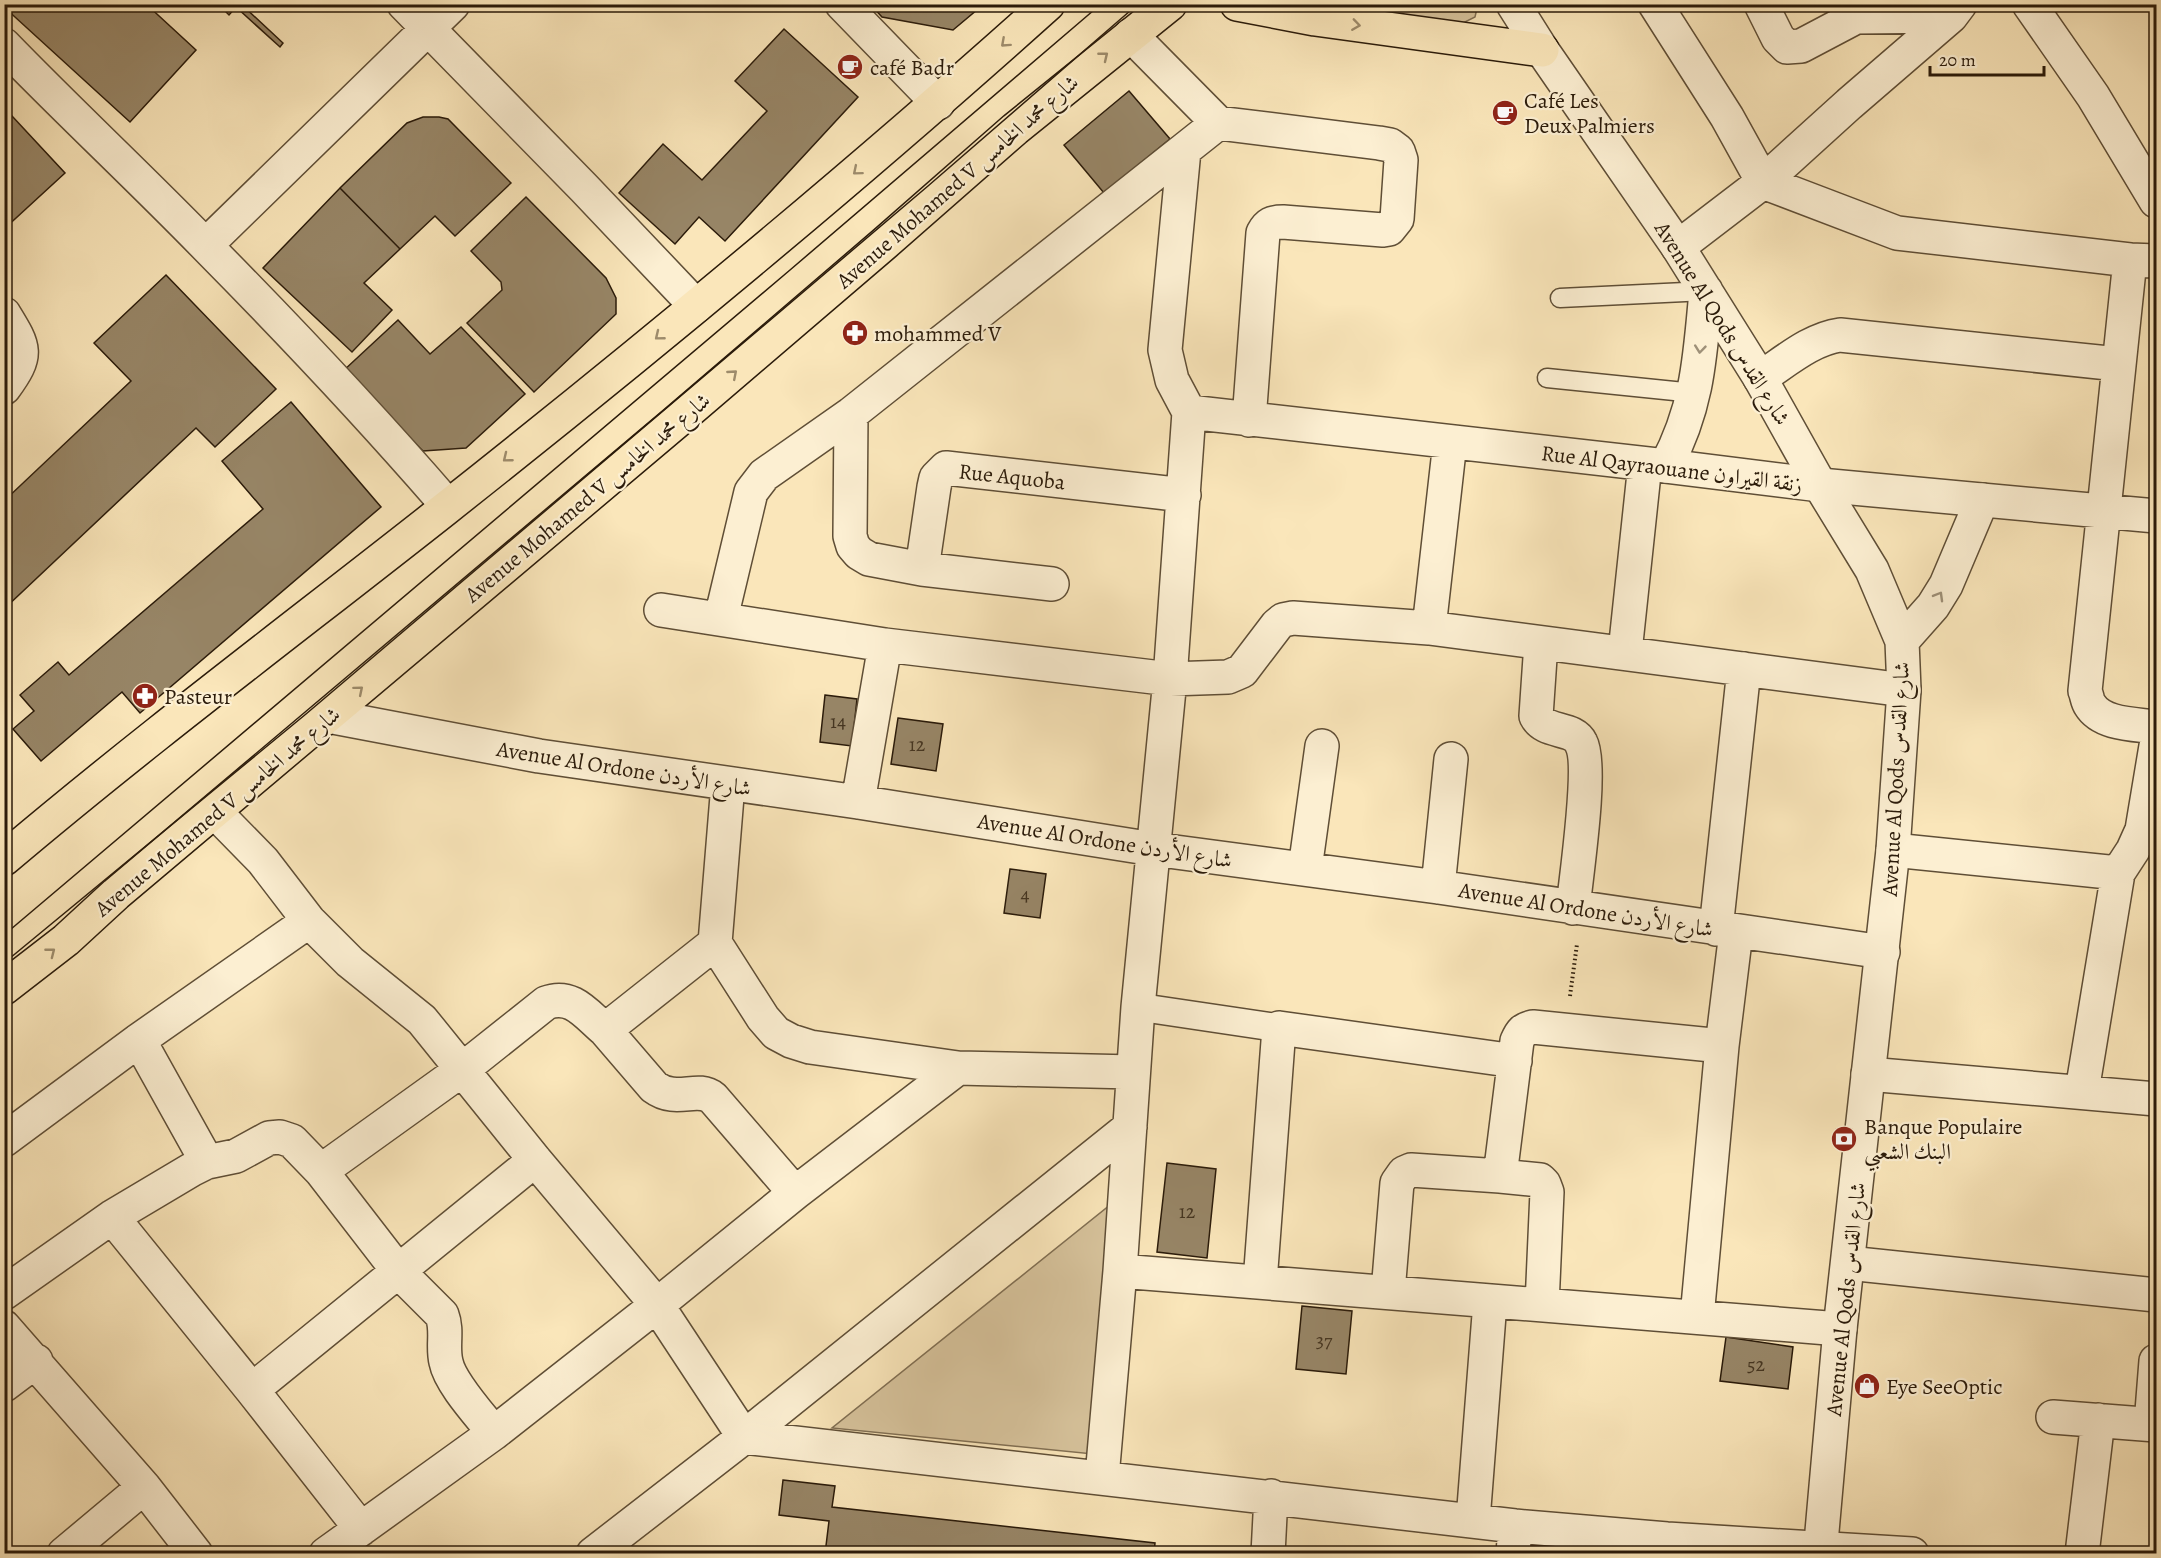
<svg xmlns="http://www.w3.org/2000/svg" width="2161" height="1558" font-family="Alegreya,Amiri,serif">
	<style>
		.green { fill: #d7c39c; stroke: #816f53; stroke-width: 1.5 }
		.building { fill: #978566; stroke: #2b1b0a; stroke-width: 1.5 }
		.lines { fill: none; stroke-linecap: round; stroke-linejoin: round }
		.service-casing { stroke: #5f4e36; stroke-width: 21 }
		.pedestrian-casing { stroke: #5f4e36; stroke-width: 30 }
		.minor-casing { stroke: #5f4e36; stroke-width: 36 }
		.tertiary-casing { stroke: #5f4e36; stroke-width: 36 }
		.primary-casing { stroke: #2b1b0a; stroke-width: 36 }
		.path { stroke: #2b1b0a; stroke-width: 4; stroke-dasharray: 1.5 3; stroke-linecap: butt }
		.service { stroke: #fcefd2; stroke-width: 18 }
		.pedestrian { stroke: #fcefd2; stroke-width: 27 }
		.minor { stroke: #fcefd2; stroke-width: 33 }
		.tertiary { stroke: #fcefd2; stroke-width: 33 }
		.primary { stroke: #fae6ba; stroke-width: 33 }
		.tram { stroke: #2b1b0a; stroke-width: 1.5 }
		.oneway { stroke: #9d8b6b }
		.oneway2 { stroke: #9e9078 }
		.labels { text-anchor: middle; stroke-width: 4.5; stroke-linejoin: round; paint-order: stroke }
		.number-label { font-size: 20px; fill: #463621 }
		.poi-label { font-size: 22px; fill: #2b1b0a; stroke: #fcefd2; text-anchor: start }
		.street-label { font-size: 22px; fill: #2b1b0a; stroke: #fcefd2 }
	</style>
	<rect width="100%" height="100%" fill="#fae6ba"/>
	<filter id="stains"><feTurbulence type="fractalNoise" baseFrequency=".00333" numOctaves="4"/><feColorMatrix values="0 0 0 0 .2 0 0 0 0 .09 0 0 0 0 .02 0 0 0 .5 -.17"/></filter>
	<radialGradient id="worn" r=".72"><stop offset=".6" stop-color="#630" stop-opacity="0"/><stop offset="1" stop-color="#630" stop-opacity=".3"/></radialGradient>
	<path class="green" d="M1478 4 1475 17 1463 23 1311 5Z
		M1125 1193 1103 1455 832 1428Z"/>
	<path class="building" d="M4 4H146L196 50 130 122 4 7Z
		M218 4H241L283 43 280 47 236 7 229 15Z
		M870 4H984L953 30 882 17Z
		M784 29 858 97 725 241 699 217 675 244 619 193 663 144 702 180 767 111 735 81Z
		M1129 91 1170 139 1104 193 1064 145Z
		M12 116 65 173 4 229V123Z
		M423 117H439L448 119 511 183 455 236 435 216 400 249 340 188 407 123Z
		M340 188 400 249 364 283 392 310 352 352 263 268Z
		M526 197 606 278 616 298V314L534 392 467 323 502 290 501 282 471 251Z
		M166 275 276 389 215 447 196 428 4 609V501L131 381 94 343Z
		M398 320 430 354 461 327 525 394 466 448 423 451 342 372Z
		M291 402 381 507 140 713 122 692 41 761 13 729 34 711 20 695 58 662 69 675 263 509 222 461Z
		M825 695 857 699 852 746 820 742Z
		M898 718 943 724 936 771 891 764Z
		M1010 869 1046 874 1040 918 1004 913Z
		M1167 1163 1216 1169 1207 1258 1157 1252Z
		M1302 1306 1352 1311 1346 1374 1296 1369Z
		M1726 1337 1793 1347 1788 1389 1720 1381Z
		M783 1480 835 1486 832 1507 1155 1543 1154 1554H825L829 1521 779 1515Z"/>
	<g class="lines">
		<g class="service-casing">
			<path id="service" d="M1560 298 1706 291
				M1547 378 1694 393"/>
		</g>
		<g class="pedestrian-casing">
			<path id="pedestrian" d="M1138 1007 1279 1028"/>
		</g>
		<g class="minor-casing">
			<path id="minor" d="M404 4 584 188 696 306
				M842 4 938 103
				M1655 4 1727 117 1763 182 1849 104 1951 16 1960 4
				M1761 4 1778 38 1787 47 1801 46 1856 17 1951 16
				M2029 4 2093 96 2156 201
				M4 45C71 114 141 179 207 247 290 331 371 417 448 506
				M1218 123 1379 143 1390 145 1398 151 1401 160 1397 219 1389 229 1383 230 1283 222C1272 222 1268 224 1263 233L1249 420
				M206 245 453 4
				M1678 247 1763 182 1897 233 2130 260
				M2156 261 2130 260 2085 691C2087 695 2087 701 2090 705 2102 725 2136 724 2156 727
				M4 314C25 348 29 354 4 388
				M1760 378C1785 362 1811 339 1840 335L2118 364
				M1189 412 1666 466 1820 485 2156 516
				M851 414 850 536 853 546 859 553 869 559 922 569 1052 584
				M922 569 934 487 936 478 946 468 1184 495
				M661 610 885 645
				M721 618 751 492 764 475 851 414 1218 123 1131 35
				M1429 628 1450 442
				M1541 643 1536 716C1545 734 1573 726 1581 743 1593 765 1576 877 1573 908
				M1625 652 1645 464
				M328 716 539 756 858 802 1153 849 1438 887 1883 952
				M728 784 715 943 763 1018 776 1033 791 1041 810 1047 958 1068
				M858 802 885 645 1170 679 1228 677 1242 671 1277 625 1283 620 1293 618 1429 628 1904 690
				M215 812 263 861 309 921 350 962 422 1020 535 1160 657 1305 744 1437
				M1893 850 2118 873 2133 850 2142 830 2156 746
				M1305 869 1322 746
				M1438 887 1451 759
				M1716 929 1744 669
				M605 1030 654 1087C677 1104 697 1085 713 1098L795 1193
				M139 1040 207 1162
				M1868 1074 2156 1099
				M2082 1091 2118 873
				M4 1140 139 1040 309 921
				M321 1171 463 1069 546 1003C572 993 586 1014 605 1030L715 943
				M112 1217 252 1390 361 1529
				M1848 1263 2156 1295
				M1120 1271 1840 1329
				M1260 1282 1279 1028 1515 1061
				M1388 1292 1397 1183 1404 1173 1411 1170 1500 1176
				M4 1293 112 1217 191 1170 207 1162 236 1156 269 1138 280 1137 292 1141 321 1171 399 1272 442 1315C448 1331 442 1346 446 1362 450 1383 480 1415 494 1433
				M1542 1305 1547 1192 1544 1184 1540 1180 1500 1176 1517 1041C1521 1032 1523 1029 1533 1027L1722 1046
				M1697 1317 1722 1046 1736 932
				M4 1327 144 1487 196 1554
				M4 1385 36 1361
				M252 1390 535 1160
				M2053 1417 2156 1425
				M2151 1424 2156 1361
				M744 1437 1515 1526 1667 1539 1912 1554
				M1102 1477 1120 1271 1138 1007 1170 679 1189 412 1172 380 1165 350 1184 150
				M1473 1520 1490 1302
				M64 1554 144 1487
				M326 1554 494 1433 657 1305 795 1193 958 1068 1133 1072
				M593 1554 744 1437 1130 1127
				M1268 1554 1271 1496
				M1513 1554 1515 1526
				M2082 1554 2098 1420"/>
		</g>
		<g class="tertiary-casing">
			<path id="tertiary" d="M1513 4 1542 50 1678 247 1760 378 1820 485 1872 570 1902 641 1904 690 1893 850 1840 1329 1820 1554
				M1666 466C1698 406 1700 357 1706 291
				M1902 641 1933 606 1946 585 1982 500"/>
		</g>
		<g class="primary-casing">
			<path id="primary" d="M1237 4 1315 19 1542 50
				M4 859C147 738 298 625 445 509 651 346 853 179 1048 4
				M4 988 66 940 116 894 676 422 885 243 1015 129 1170 4"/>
		</g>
		<path class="path" d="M1570 996 1577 944"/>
		<use href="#service" class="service"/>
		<use href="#pedestrian" class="pedestrian"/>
		<use href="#minor" class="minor"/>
		<use href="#tertiary" class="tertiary"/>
		<use href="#primary" class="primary"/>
		<path class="tram" d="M4 935 790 270 1101 4
			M4 963 306 714 928 186 1138 4"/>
	</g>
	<defs><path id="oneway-chevron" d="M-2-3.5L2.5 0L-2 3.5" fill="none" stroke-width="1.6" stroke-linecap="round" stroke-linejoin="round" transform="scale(1.5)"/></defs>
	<g class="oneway">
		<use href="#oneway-chevron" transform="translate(1356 25) rotate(8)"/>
		<use href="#oneway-chevron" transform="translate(1005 43) rotate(138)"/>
		<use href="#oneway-chevron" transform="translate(1104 56) rotate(-39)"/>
		<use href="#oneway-chevron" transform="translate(857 171) rotate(140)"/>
		<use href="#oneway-chevron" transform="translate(659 336) rotate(141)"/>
		<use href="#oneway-chevron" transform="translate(733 374) rotate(-41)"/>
		<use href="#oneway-chevron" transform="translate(507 458) rotate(141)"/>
		<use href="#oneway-chevron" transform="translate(359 690) rotate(-40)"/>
		<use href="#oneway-chevron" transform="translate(51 952) rotate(-38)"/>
	</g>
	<g class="oneway2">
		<use href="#oneway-chevron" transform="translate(1700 349) rotate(96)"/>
		<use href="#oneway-chevron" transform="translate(1939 596) rotate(-60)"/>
	</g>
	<defs>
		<g id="cafe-disc" transform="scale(1.35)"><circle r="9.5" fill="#8f2418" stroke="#fcefd2"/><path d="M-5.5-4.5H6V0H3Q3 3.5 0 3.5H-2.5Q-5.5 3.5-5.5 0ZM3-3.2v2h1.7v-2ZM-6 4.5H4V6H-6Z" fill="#fff"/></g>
		<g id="pharmacy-disc" transform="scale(1.35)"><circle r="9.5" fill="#8f2418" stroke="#fcefd2"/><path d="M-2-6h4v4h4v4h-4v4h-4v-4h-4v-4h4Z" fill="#fff"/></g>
		<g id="bank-disc" transform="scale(1.35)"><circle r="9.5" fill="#8f2418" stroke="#fcefd2"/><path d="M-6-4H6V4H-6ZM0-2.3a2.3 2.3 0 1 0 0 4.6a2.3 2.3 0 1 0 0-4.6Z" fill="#fff"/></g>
		<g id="shop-disc" transform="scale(1.35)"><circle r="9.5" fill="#8f2418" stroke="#fcefd2"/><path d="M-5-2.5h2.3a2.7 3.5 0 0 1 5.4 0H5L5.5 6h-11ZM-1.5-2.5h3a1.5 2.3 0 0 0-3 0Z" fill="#fff"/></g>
	</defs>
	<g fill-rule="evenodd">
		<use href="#cafe-disc" x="850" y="67"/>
		<use href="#cafe-disc" x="1505" y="113"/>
		<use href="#pharmacy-disc" x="855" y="333"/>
		<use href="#pharmacy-disc" x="145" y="696"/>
		<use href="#bank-disc" x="1844" y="1139"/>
		<use href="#shop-disc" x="1867" y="1386"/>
	</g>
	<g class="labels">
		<g class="number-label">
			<text x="838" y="728">14</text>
			<text x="917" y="751">12</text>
			<text x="1025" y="901">4</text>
			<text x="1187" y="1218">12</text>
			<text x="1324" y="1347">37</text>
			<text x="1756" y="1371">52</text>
		</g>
		<g class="poi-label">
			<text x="870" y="75">café Badr</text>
			<text x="1524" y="108">Café Les<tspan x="1524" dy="25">Deux Palmiers</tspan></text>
			<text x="874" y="341">mohammed V</text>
			<text x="164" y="704">Pasteur</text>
			<text x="1864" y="1134">Banque Populaire<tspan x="1864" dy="25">البنك الشعبي</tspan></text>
			<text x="1886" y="1394">Eye SeeOptic</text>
		</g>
		<g class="street-label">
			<text transform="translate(957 181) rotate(-41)" y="8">Avenue Mohamed V شارع محمد الخامس</text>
			<text transform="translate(1723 323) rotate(58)" y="8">Avenue Al Qods شارع القدس</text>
			<text transform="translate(1672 468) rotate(7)" y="8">Rue Al Qayraouane زنقة القيراون</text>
			<text transform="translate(1012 476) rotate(6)" y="8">Rue Aquoba</text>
			<text transform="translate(587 497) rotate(-40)" y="8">Avenue Mohamed V شارع محمد الخامس</text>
			<text transform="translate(624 768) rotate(9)" y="8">Avenue Al Ordone شارع الأردن</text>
			<text transform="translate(1895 779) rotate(-87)" y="8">Avenue Al Qods شارع القدس</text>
			<text transform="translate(217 811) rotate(-40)" y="8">Avenue Mohamed V شارع محمد الخامس</text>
			<text transform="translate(1105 840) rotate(9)" y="8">Avenue Al Ordone شارع الأردن</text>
			<text transform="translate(1586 909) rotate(9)" y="8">Avenue Al Ordone شارع الأردن</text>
			<text transform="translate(1845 1299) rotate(-84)" y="8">Avenue Al Qods شارع القدس</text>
		</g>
	</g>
	<rect width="2161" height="1558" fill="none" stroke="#fae6ba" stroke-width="24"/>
	<rect x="6" y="6" width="2149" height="1546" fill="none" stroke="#2b1b0a" stroke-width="3"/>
	<rect x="12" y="12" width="2137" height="1534" fill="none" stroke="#2b1b0a" stroke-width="1.5"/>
	<path d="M1930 66v9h114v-9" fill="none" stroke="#2b1b0a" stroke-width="3"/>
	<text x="1939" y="66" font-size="18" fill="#2b1b0a" stroke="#fcefd2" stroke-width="4.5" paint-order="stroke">20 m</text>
	<rect width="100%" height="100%" filter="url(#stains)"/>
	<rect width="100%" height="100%" fill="url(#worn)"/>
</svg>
